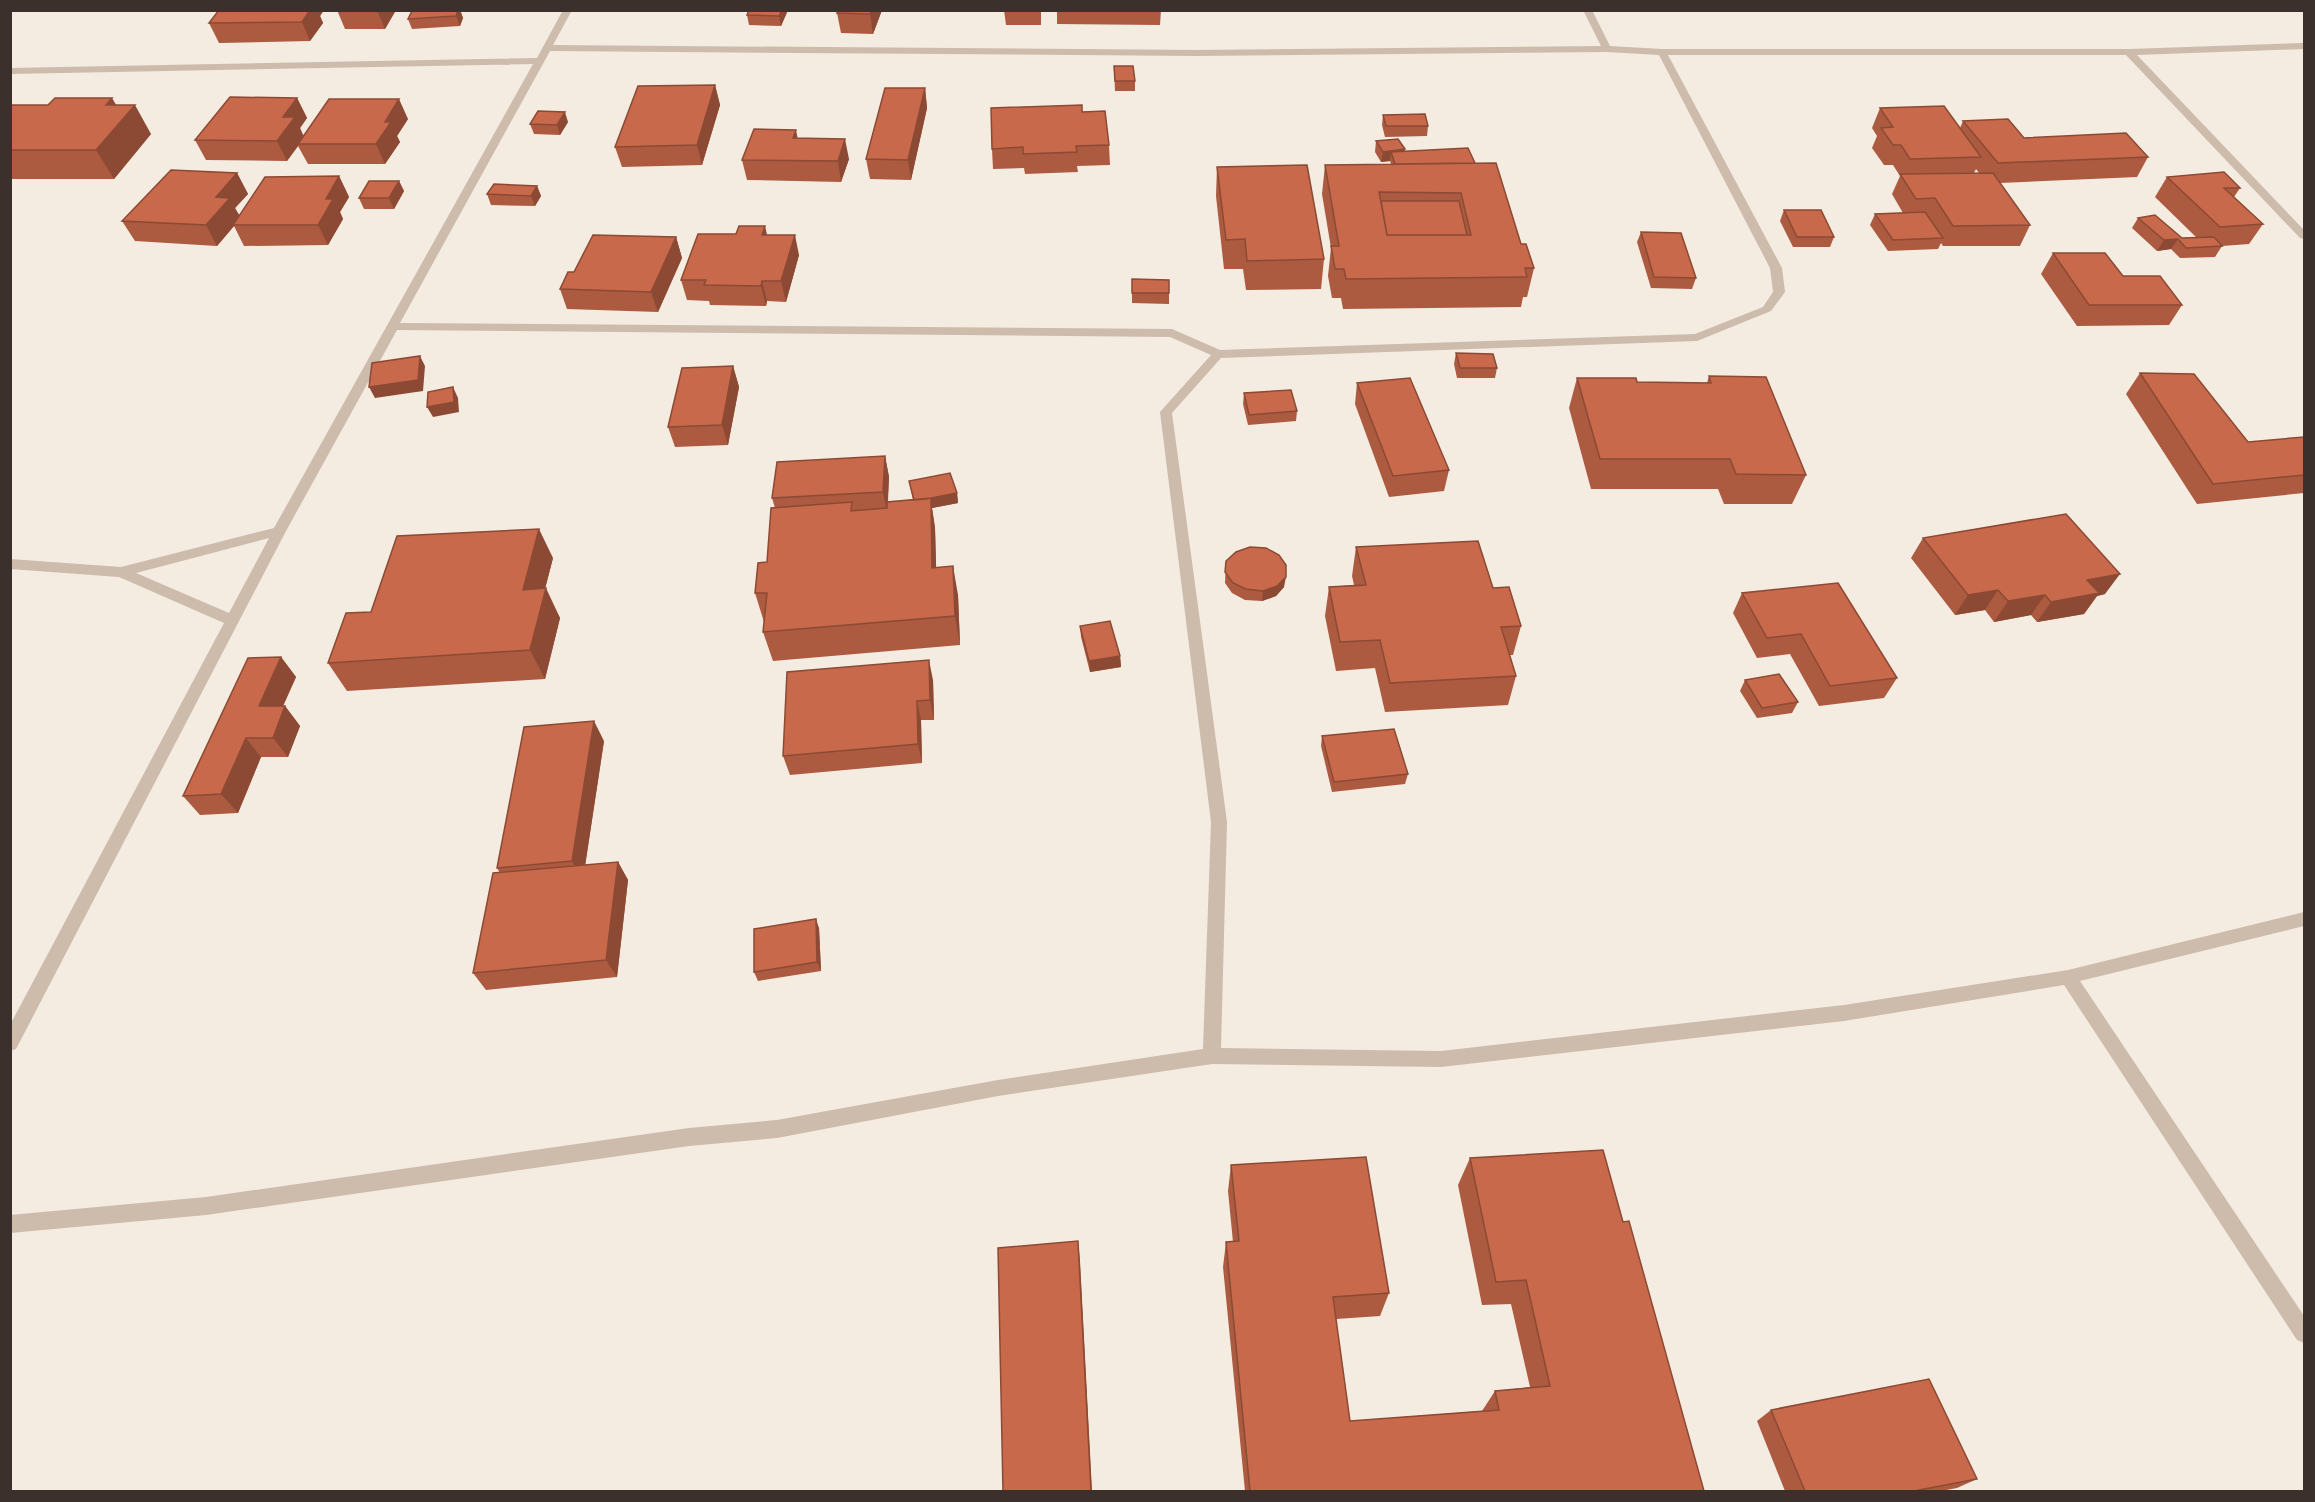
<svg xmlns="http://www.w3.org/2000/svg" width="2315" height="1502" font-family="Ubuntu,sans-serif">
	<style>
		.lines { fill: none; stroke-linecap: round; stroke-linejoin: round }
		.street { fill: #cdbbac; fill-rule: evenodd }
		.wall { fill: #ac5a40; fill-rule: evenodd }
		.shaded-wall { fill: #8c4a34 }
		.building { fill: #c8694b; stroke: #8c4a34; stroke-width: 1.5; fill-rule: evenodd }
	</style>
	<rect width="100%" height="100%" fill="#f4ebe1"/>
	<g class="lines">
		<path class="street" d="M563 10H572L553 45 1197 50 1601 46 1583 10H1592L1610 46 1662 49H2129L2304 43V49L2137 55 2304 230V239L2300 238 2126 55H1668L1782 268 1785 292 1771 311 1697 341 1221 358 1172 413 1227 822 1221 1048 1441 1051 1844 1005 2068 970 2304 912V926L2080 981 2304 1316V1343L2297 1340 2064 985 1844 1021 1441 1067 1212 1064 998 1096 777 1138 689 1146 206 1215 10 1233V1215L206 1197 689 1128 777 1120 998 1080 1203 1049 1211 822 1160 412 1211 355 1170 337 397 330 286 531 16 1049 10 1051V1025L224 623 119 577 10 569V559L121 567 274 528 533 64 10 74V68L537 58ZM550 51 1197 56 1607 52 1659 55 1770 268 1773 292 1763 307 1695 334 1220 350 1172 329 400 323ZM269 538 229 613 136 573Z"/>
	</g>
	<path class="wall" d="M218 10H324L320 16 323 23 310 41 219 43 209 23 218 12Z
		M337 10H396L385 29H345Z
		M460 10 463 18 460 26 412 29 408 19 412 11Z
		M788 10 781 26 749 25 747 15Z
		M839 10H882L873 34 841 33 837 13Z
		M1004 10H1041V25H1006Z
		M1057 10H1161L1160 25 1057 24Z
		M1114 66 1135 81V91H1115Z
		M715 85 720 105 702 165 622 167 615 147Z
		M925 88 927 108 911 180 870 179 866 159Z
		M297 98 307 118 300 128 303 136 408 119 397 136 400 142 385 164H308L298 146 287 161 206 160 195 140Z
		M10 105H117L151 134 114 179H10Z
		M1880 108 1960 128 1963 121 2024 138 2148 157 2137 177 2000 183 2030 225 2020 246H1943L1941 243 1938 249 1888 251 1870 225 1875 214 1903 213 1892 194 1900 176 1893 165H1884L1872 148 1877 136 1872 128ZM1976 169 1979 173H1974Z
		M1082 112 1109 145 1110 165 1077 166 1078 172 1025 174 1024 168 993 169 992 149Z
		M1383 115 1428 126 1427 136 1385 137 1382 125Z
		M568 122 560 135 534 134 530 124Z
		M797 138 849 159 841 182 747 180 742 160Z
		M1376 141 1405 149 1404 151 1475 163 1534 268 1527 297H1523L1521 307 1343 309 1341 298H1332L1328 276 1331 248 1322 194 1325 165 1391 164 1390 161 1381 162 1375 152Z
		M1217 167 1324 259 1321 289 1246 290 1243 269H1224L1216 196Z
		M237 173 248 194 235 208 239 216 339 176 349 197 340 212 343 219 328 245 244 246 234 226 217 246 135 241 122 221Z
		M2167 177 2240 188 2234 197 2263 224 2249 244 2222 246 2215 257 2180 258 2171 249 2157 251 2132 228 2138 218 2182 238H2197L2155 197Z
		M399 181 404 191 394 209H364L359 198Z
		M537 186 541 196 535 206 491 205 487 194Z
		M1784 210 1834 237 1830 247H1793L1780 221Z
		M1641 232 1696 278 1692 289 1651 288 1637 242Z
		M767 235 799 255 786 302 767 301 766 306 710 305 709 301 687 300 681 280Z
		M676 237 682 258 658 312 567 309 560 289 574 272Z
		M2053 253 2123 276 2182 305 2169 325 2077 326 2041 274Z
		M1132 279 1169 280V304L1132 303Z
		M1456 353 1497 368 1495 378H1457L1454 364Z
		M733 366 739 387 728 445 675 447 668 427Z
		M2140 373 2248 442 2304 437V493L2197 504 2126 394Z
		M1709 376 1806 475 1792 504H1724L1718 489H1591L1569 408 1577 378 1637 382 1707 383Z
		M1357 383 1449 470 1444 491 1389 497 1355 404Z
		M1244 393 1297 411 1296 421 1248 425 1243 404Z
		M885 456 889 477 888 502 913 500 909 481 957 493 958 503 932 508 935 528 936 567 958 595 960 645 773 661 763 632 764 622 755 593 767 562 775 508 772 498Z
		M1923 538 2105 594 2097 596 2084 614 2037 622 2031 615 1994 622 1985 610 1955 615 1911 558Z
		M1356 547 1493 588 1521 626 1513 655H1510L1516 676 1508 705 1385 712 1375 668 1336 671 1325 616 1329 587 1354 585 1352 576Z
		M553 558 545 589 560 618 545 679 347 691 328 663 371 612Z
		M1226 561 1284 587 1276 596 1262 601 1245 600 1232 593 1225 583Z
		M1742 593 1897 678 1884 698 1819 706 1790 654 1757 658 1733 613Z
		M1080 626 1120 656 1121 667 1090 672 1081 637Z
		M281 657 296 677 283 706H285L300 726 288 757H261L238 813 200 815 183 796Z
		M933 680 934 720H921L922 763 790 775 783 756Z
		M1745 680 1798 702 1792 713 1757 718 1740 691Z
		M1322 736 1408 774 1405 784 1332 792 1321 746Z
		M604 741 585 865 618 862 628 880 617 977 486 990 473 973 500 873 497 868Z
		M819 928 821 971 758 981 754 972Z
		M1470 1158 1623 1222 1704 1491H1245L1223 1267 1226 1242H1233L1228 1191 1231 1165 1389 1293 1380 1316 1336 1319 1350 1421 1482 1411 1495 1391 1530 1387 1511 1304 1482 1305 1458 1185Z
		M1771 1410 1977 1479 1957 1488 1941 1491H1785L1757 1421Z"/>
	<path class="shaded-wall" d="M310 10H324L320 16 323 23 310 41 302 22Z
		M377 10H396L385 29Z
		M458 10H460L463 18 460 26 456 16Z
		M782 10H788L781 26 779 16Z
		M872 10H882L873 34 870 14Z
		M715 85 720 105 702 165 697 145Z
		M925 88 927 108 911 180 908 160Z
		M112 98 124 118 135 105 151 134 114 179 96 150 106 105Z
		M297 98 307 118 300 128 304 137 298 144V146L287 161 277 141 283 117Z
		M399 99 408 119 397 136 400 142 385 164 376 144 385 122Z
		M565 112 568 122 560 135 557 125Z
		M796 130 800 150 793 138Z
		M845 139 849 159 841 182 838 161Z
		M1405 149 1403 159 1391 152 1390 161 1381 162 1383 152Z
		M237 173 248 194 235 208 241 218 233 225 234 226 217 246 206 225 216 197Z
		M339 176 349 197 340 212 343 219 328 245 318 225 326 199Z
		M399 181 404 191 394 209 389 198Z
		M537 186 541 196 535 206 531 196Z
		M765 226 770 247 762 235Z
		M795 235 799 255 786 302 781 281Z
		M676 237 682 258 658 312 651 292Z
		M2178 239 2171 249 2157 251 2164 240Z
		M762 281 767 301 766 306 761 286Z
		M420 356 425 366 423 391 375 398 369 387Z
		M733 366 739 387 728 445 722 425Z
		M453 387 458 398 459 412 433 417 427 407Z
		M885 456 889 477 887 512 883 492Z
		M957 493 958 503 932 508 935 528 937 597 914 501Z
		M539 529 553 558 537 619 523 590Z
		M953 566 958 595 960 645 955 616Z
		M2120 574 2105 594 2097 596 2084 614 2037 622 2051 602 2087 580Z
		M1286 577 1284 587 1276 596 1262 601 1263 591Z
		M546 588 560 618 545 679 530 650Z
		M1998 590 1985 610 1955 615 1968 595Z
		M2045 595 2031 615 1994 622 2008 601Z
		M1120 656 1121 667 1090 672 1089 661Z
		M281 657 296 677 274 726 259 706Z
		M929 660 933 680 934 720 930 700Z
		M917 701 921 720 922 763 918 744Z
		M285 706 300 726 288 757 273 738Z
		M594 721 604 741 583 880 572 861Z
		M246 738 261 757 238 813 221 794Z
		M618 862 628 880 617 977 606 960Z
		M816 919 819 928 821 971 817 962Z
		M1078 1241 1080 1261 1092 1491H1091Z"/>
	<path class="building" d="M219 10H310L302 22 209 23Z
		M458 10 456 16 408 19 412 11Z
		M749 10H782L779 16 747 15Z
		M839 10H872L870 14 837 13Z
		M1114 66H1133L1135 81H1115Z
		M715 85 697 145 615 147 638 86Z
		M885 88H925L908 160 866 159Z
		M230 97 297 98 283 117H295L277 141 195 140Z
		M55 98H112L106 105H135L96 150H10V105H48Z
		M329 99H399L385 122H391L376 144H298Z
		M1082 105V112L1105 111 1109 145 1076 146 1077 152 1023 154V147L992 149 991 108Z
		M1944 106 1981 157 1910 159 1901 145H1893L1881 128 1893 127 1880 108Z
		M538 111 565 112 557 125 530 124Z
		M1425 114 1428 126H1386L1383 115Z
		M2008 119 2024 138 2126 133 2148 157 1998 163 1963 121Z
		M754 129 796 130 793 138 845 139 838 161 742 160Z
		M1398 139 1405 149 1383 152 1376 141Z
		M1468 148 1475 163 1395 164 1391 152Z
		M1496 163 1521 244H1526L1534 268H1525L1527 277 1346 279 1344 269H1335L1331 246H1339L1325 165ZM1379 192 1461 193 1471 235H1387Z
		M1307 165 1324 259 1247 261 1245 239 1226 240 1217 167Z
		M171 170 237 173 216 197 230 198 206 225 122 221Z
		M2224 172 2240 188H2224L2263 224 2220 227 2167 177Z
		M1993 173 2030 225 1953 226 1935 198 1916 199 1900 174Z
		M339 176 326 199H333L318 225H233L265 177Z
		M369 181H399L389 198H359Z
		M494 184 537 186 531 196 487 194Z
		M1381 201H1459L1467 235H1387Z
		M1784 210H1821L1834 237H1797Z
		M1925 212 1943 238 1893 240 1875 214Z
		M2155 215 2182 238 2214 237 2222 246 2186 248 2178 239 2164 240 2138 218Z
		M739 226H765L762 235H795L781 281H762L761 286 704 285 706 280H681L698 234H736Z
		M1641 232 1681 233 1696 278 1654 277Z
		M593 235 676 237 651 292 560 289 568 272H574Z
		M2053 253H2105L2123 276H2160L2182 305H2089Z
		M1132 279 1169 280V293H1132Z
		M1456 353 1493 354 1497 368H1460Z
		M420 356 418 380 369 387 372 363Z
		M733 366 722 425 668 427 682 368Z
		M2140 373 2194 374 2248 442 2304 437V475L2213 484Z
		M1709 376 1766 377 1806 475 1736 474 1730 459H1600L1577 378H1636L1637 382 1711 383Z
		M1410 378 1449 470 1393 476 1357 383Z
		M453 387 454 402 427 407 428 392Z
		M1291 390 1297 411 1249 415 1244 393Z
		M885 456 883 492 772 498 777 462Z
		M950 473 957 493 926 499 914 500 909 481Z
		M931 498 932 568 953 566 955 616 763 632 767 593H755L758 563 767 562 771 508 852 502 851 511 887 508V502Z
		M2066 514 2120 574 2087 580 2099 593 2051 602 2045 595 2008 601 1998 590 1968 595 1923 538Z
		M539 529 523 590 546 588 530 650 328 663 346 613 371 612 397 536Z
		M1478 541 1493 588 1509 587 1521 626 1501 627 1516 676 1390 683 1380 640 1340 642 1329 587 1366 585 1356 547Z
		M1250 547 1266 548 1279 555 1286 565V577L1277 586 1263 591 1246 589 1233 583 1225 572 1226 561 1236 552Z
		M1838 583 1897 678 1830 686 1801 634 1767 638 1742 593Z
		M1110 621 1120 656 1089 661 1080 626Z
		M281 657 259 706H285L273 738H246L221 794 183 796 248 658Z
		M929 660 930 700 917 701 918 744 783 756 787 672Z
		M1779 674 1798 702 1762 708 1745 680Z
		M594 721 572 861 497 868 524 727Z
		M1394 729 1408 774 1334 782 1322 736Z
		M618 862 606 960 473 973 493 873Z
		M816 919 817 962 754 972V929Z
		M1603 1150 1623 1222 1629 1221 1704 1491H1250L1226 1242 1239 1241 1231 1165 1366 1157 1389 1293 1333 1297 1350 1421 1499 1410 1495 1391 1550 1386 1526 1280 1496 1282 1470 1158Z
		M1078 1241 1091 1491H1003L998 1248Z
		M1929 1379 1977 1479 1914 1491H1805L1771 1410Z"/>
	<rect width="2315" height="1502" fill="none" stroke="#3b302b" stroke-width="24"/>
</svg>
